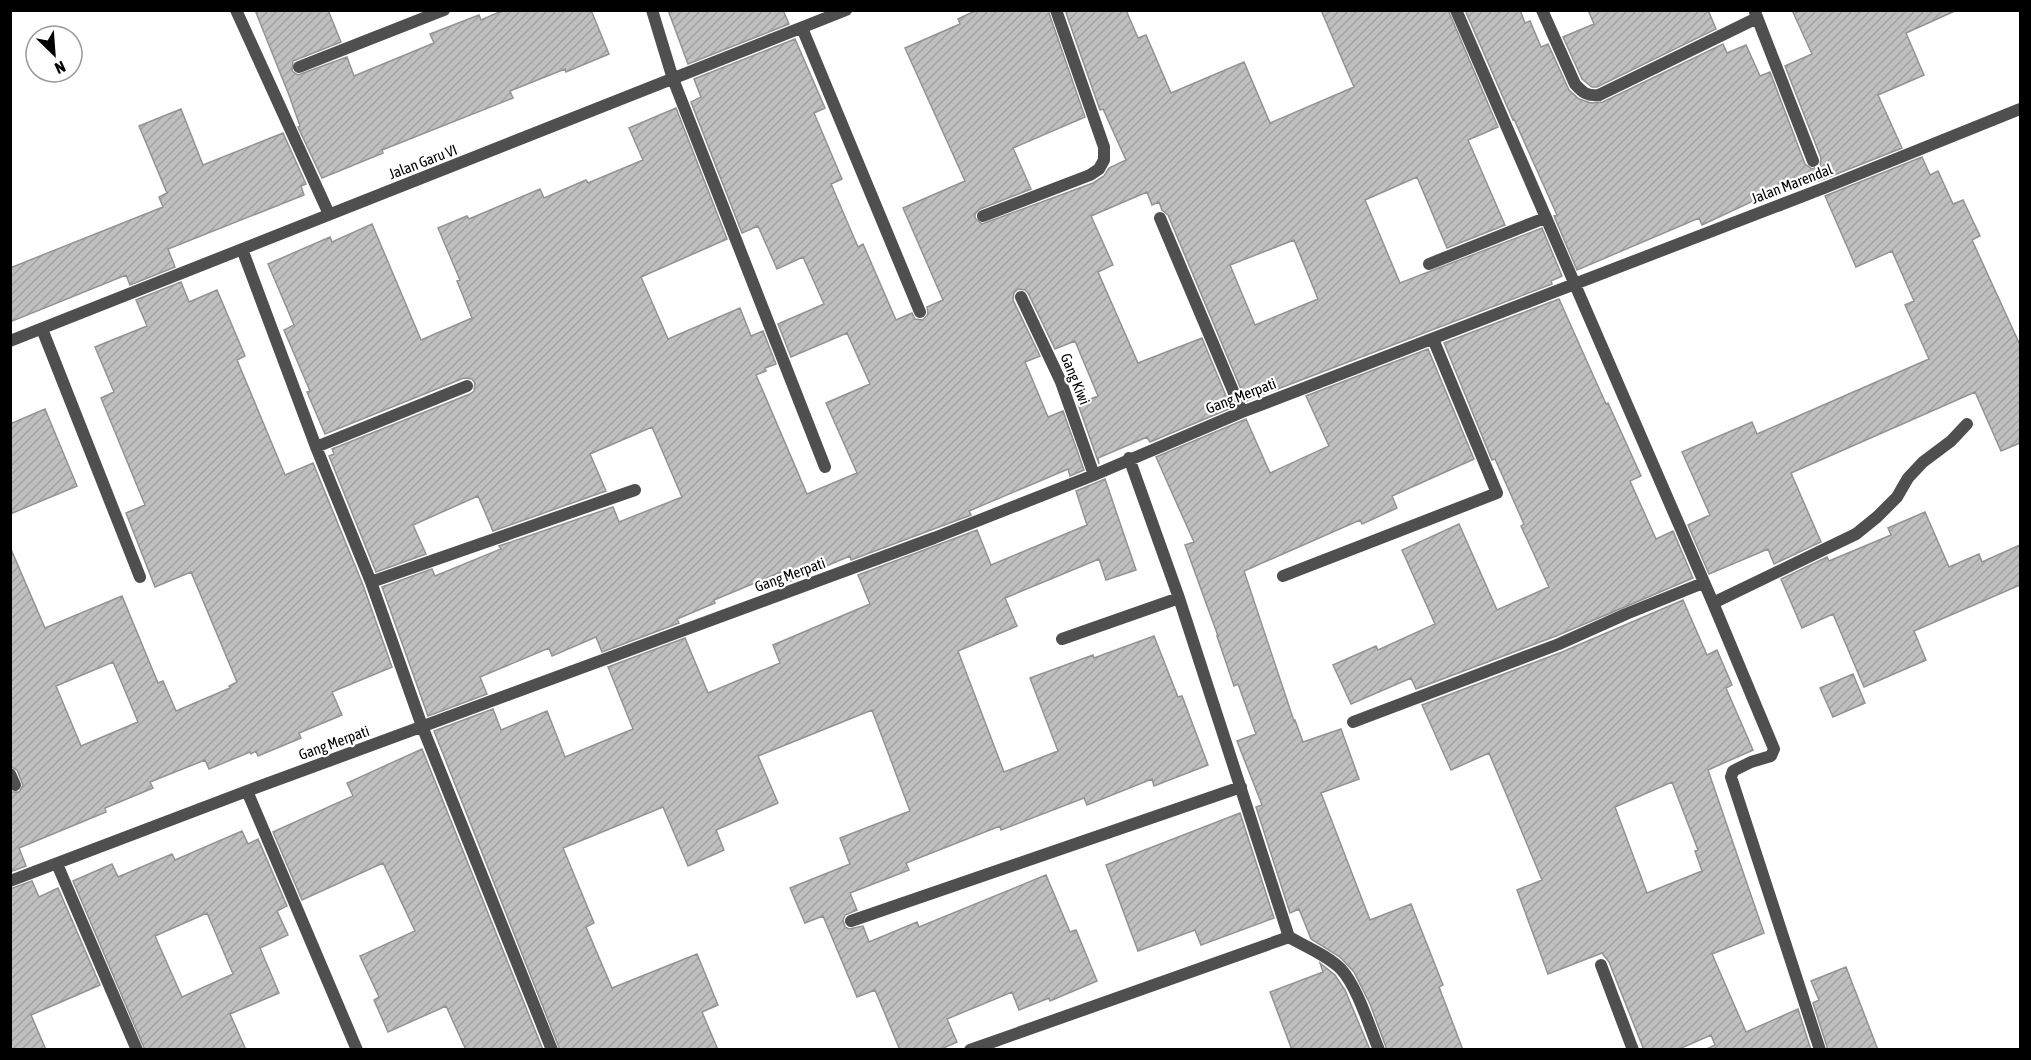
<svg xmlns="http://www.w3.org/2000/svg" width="2031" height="1060" font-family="'Asap Condensed',sans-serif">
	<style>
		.building { fill: url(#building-hatch); stroke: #939393; stroke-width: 1.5; fill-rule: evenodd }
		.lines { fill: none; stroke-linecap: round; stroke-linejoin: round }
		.lane { stroke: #4f4f4f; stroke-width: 12 }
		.street { stroke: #4f4f4f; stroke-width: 12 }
		.labels { text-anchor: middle; stroke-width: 4.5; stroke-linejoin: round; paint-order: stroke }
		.street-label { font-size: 15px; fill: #000; stroke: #fff }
	</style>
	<defs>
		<pattern id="building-hatch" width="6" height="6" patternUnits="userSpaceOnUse" patternTransform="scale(1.5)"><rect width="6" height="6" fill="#bfbfbf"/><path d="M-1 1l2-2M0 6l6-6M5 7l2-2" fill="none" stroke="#a2a2a2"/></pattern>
	</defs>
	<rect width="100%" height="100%" fill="#fff"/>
	<path class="building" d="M255 10H328L341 42 293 61 292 71 298 75 347 57 354 76 434 43 430 34 479 15 481 20 504 10H591L609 54 566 72 565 69 510 91 513 98 382 150 383 153 322 178 298 127 300 126 289 95Z
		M668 10H783L789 24 688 64Z
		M977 10H1048L1085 117 1013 148 1031 189 980 209 975 214V218L982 224 1093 183 1104 176 1109 168 1126 160 1103 109 1100 110 1065 10H1126L1138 38 1146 35 1171 93 1244 62 1270 123 1354 87 1321 10H1448L1498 127 1468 140 1505 225 1447 248 1417 177 1365 200 1400 283 1542 228 1562 276 1551 281 1552 284 1246 401 1168 215 1162 210 1159 202 1152 205 1147 192 1091 216 1113 265 1098 272 1138 363 1202 338 1231 408 1150 442 1147 437 1098 458 1099 464 1078 404 1098 396 1075 341 1055 349 1028 293 1025 290 1018 289 1014 293 1013 300 1040 356 1025 362 1048 417 1063 411 1084 470 1070 476 1068 469 969 511 971 515 851 560 850 556 786 583 781 572 714 600 715 603 677 619 679 623 602 652 596 637 552 656 549 648 480 677 487 694 428 716 382 587 432 569 435 576 501 549 499 546 613 507 619 522 682 497 652 427 590 454 606 491 493 531 478 496 413 525 426 554 376 572 329 456 334 454 332 449 470 394 474 391 475 383 472 379 464 378 325 434 307 392 310 391 284 330 294 325 268 264 330 237 332 242 372 224 421 340 472 318 457 281 460 280 438 228 467 216 469 219 540 189 544 198 586 180 588 183 643 160 629 128 676 108 727 239 641 277 668 339 740 308 751 336 763 331 776 364 765 368 766 371 756 375 807 494 857 473 826 403 870 384 847 333 791 357 778 324 824 304 803 257 777 269 758 226 742 233 691 102 701 97 694 79 795 39 825 108 814 113 842 179 831 184 858 247 863 244 896 320 912 313 915 319 923 320 928 314 927 307 943 300 903 208 965 181 905 48 960 24 958 19ZM1294 240 1318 299 1255 325 1230 265Z
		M1465 10H1520L1525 23 1530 21 1541 47 1548 44 1569 90 1579 99 1591 103 1603 102 1723 44 1727 53 1746 45 1760 76 1770 72 1805 164 1812 169 1820 166 1821 158 1785 66 1812 54 1792 10H1957L1906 33 1924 75 1878 95 1902 148 1819 181 1815 172 1702 225 1699 218 1577 270 1554 216 1557 215 1514 119 1513 120Z
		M1588 10H1708L1716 29 1597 87H1592L1582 79 1563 37 1594 24Z
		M181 109 203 165 283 133 306 184 301 186 304 195 168 249 175 267 130 285 126 275 10 322V268L163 207 159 197 167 193 139 126Z
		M1922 157 1930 175 1938 171 1953 204 1963 200 1980 236 1972 240 2020 345V443L2001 451 1975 392 1791 473 1821 542 1774 564 1768 549 1709 574 1688 525 1710 515 1682 452 1752 422 1757 434 1929 359 1905 305 1914 301 1892 251 1856 267 1825 196Z
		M181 282 189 302 217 290 245 356 237 360 285 475 313 463 363 585 392 667 332 692 342 715 299 733 301 738 258 756 256 751 251 754 250 752 209 769 205 760 150 782 153 788 105 808 106 812 19 848 26 866 10 872V792H19L23 785 17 770 10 766V547L45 628 122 596 158 683 163 681 176 711 230 688 229 686 237 682 191 572 155 587 126 513 145 505 101 398 114 392 95 347 147 326 136 300ZM113 662 138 722 81 746 56 686Z
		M1559 299 1606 404 1608 403 1641 476 1630 481 1656 539 1673 531 1693 578 1556 636 1416 689 1411 678 1351 704 1333 665 1376 646 1378 650 1435 624 1402 550 1459 524 1497 610 1549 587 1521 526 1524 524 1495 459 1492 460 1444 343Z
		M1428 349 1474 459 1392 496 1397 508 1362 524 1360 520 1244 571 1294 721 1295 720 1303 742 1341 729 1359 779 1321 793 1370 920 1411 904 1443 985 1439 987 1463 1050H1387L1370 1004 1354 972 1340 957 1311 939 1299 909 1290 913 1256 807 1262 805 1237 741 1256 734 1238 684 1234 686 1217 636H1218L1185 545 1194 542 1156 457 1246 419 1270 473 1329 446 1306 396Z
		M45 409 77 486 10 514V424Z
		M1105 479 1136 570 1106 580 1099 559 1005 598 1017 626 958 651 1004 772 1058 751 1030 678 1093 655 1094 658 1154 636 1178 697 1182 696 1208 765 1154 786 1152 779 1087 805 1084 798 1001 830 1000 826 906 863 909 870 850 893 857 910 845 915 843 920 845 927 849 929 863 926 869 942 917 922 919 927 1046 875 1070 932 1076 930 1097 981 1050 1001 1049 998 1019 1010 1012 992 947 1019 957 1042 939 1050H900L875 990 857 997 823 916 805 923 790 888 850 864 840 838 910 811 872 710 758 756 778 803 716 830 724 850 688 866 663 807 563 848 594 923 586 927 612 988 697 954 718 1005 702 1012 718 1050H560L434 731 493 709 501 730 547 711 565 757 633 729 608 667 685 638 708 693 780 663 773 645 870 604 858 575 977 530 991 565 1087 525 1076 491Z
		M1925 512 1949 567 1979 554 1982 562 2020 545V585L1914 631 1926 660 1864 687 1833 614 1802 628 1781 579 1827 557 1829 561 1891 535 1888 528Z
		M1683 600 1707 655 1717 650 1732 685 1726 688 1753 750 1708 770 1764 933 1712 954 1746 1032 1798 1009 1811 1050H1705L1715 1045 1711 1035 1677 1050H1644L1609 962 1602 953 1548 974 1517 890 1542 880 1489 753 1451 770 1422 705 1562 652ZM1672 782 1698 850 1695 851 1702 871 1647 893 1615 807Z
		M1853 674 1865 703 1833 717 1820 688Z
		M422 749 543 1050H466L446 1006 388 1032 374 1000 379 997 360 956 415 931 383 863 302 900 273 832 353 796 347 783Z
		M1240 813 1274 918 1201 945 1195 930 1138 951 1106 865Z
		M242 831 248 844 258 839 287 906 277 911 288 935 260 948 279 993 230 1014 246 1050H145L73 881 112 864 118 877 172 854 175 860ZM207 913 233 974 182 997 155 936Z
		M32 881 39 897 58 888 100 985 31 1015 46 1050H10V889Z
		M1320 963 1335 975 1345 990 1370 1050H1292L1270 992 1323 972Z
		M1846 967 1878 1050H1828L1813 1003 1819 1000 1811 981Z"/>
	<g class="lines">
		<path class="lane" d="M236 10 329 214"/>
		<path class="street" d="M652 10 673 79 825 467
			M1456 10 1713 603 1774 749 1771 756 1751 762 1733 771 1731 777 1820 1050
			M1542 10 1575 84C1583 93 1587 96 1599 95L1757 18
			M1755 12 1813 161
			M802 28 920 312
			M299 67 444 10
			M983 216 1090 175 1099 169 1104 160V147L1056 10
			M1160 218 1242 412
			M242 249 316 447 371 582 422 726 552 1050
			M1429 264 1545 218
			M1021 297 1061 382 1094 475
			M42 329 140 577
			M10 341 846 10
			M316 447 467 386
			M1129 458 1179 598 1289 937C1306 947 1327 955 1341 969 1358 988 1369 1026 1379 1050
			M1283 576 1497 493 1433 339
			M371 582 635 490
			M1713 603 1856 534 1877 517 1897 497 1908 478 1923 462 1951 441 1967 424
			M1062 639 1179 598
			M1353 722 1559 644 1626 614 1703 583
			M10 774 15 785
			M247 791 357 1050
			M57 864 137 1050
			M10 881 247 791 934 538 1094 475 1242 412 1824 188 2020 109
			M851 921 1241 787
			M1601 965 1633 1050
			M970 1050 1289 937"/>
	</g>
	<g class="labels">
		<g class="street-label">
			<text transform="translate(423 162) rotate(-21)" y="5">Jalan Garu VI</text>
			<text transform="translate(1792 184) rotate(-21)" y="5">Jalan Marendal</text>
			<text transform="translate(1075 379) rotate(68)" y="5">Gang Kiwi</text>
			<text transform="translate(1241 396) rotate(-21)" y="5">Gang Merpati</text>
			<text transform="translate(790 575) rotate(-20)" y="5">Gang Merpati</text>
			<text transform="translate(334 743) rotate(-20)" y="5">Gang Merpati</text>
		</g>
	</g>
	<rect width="2031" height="1060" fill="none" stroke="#000000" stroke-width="24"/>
	<g transform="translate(54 54) rotate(155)"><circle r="28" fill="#ffffff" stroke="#999999" stroke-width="1.5"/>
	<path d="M0-4.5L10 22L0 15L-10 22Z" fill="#000000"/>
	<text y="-9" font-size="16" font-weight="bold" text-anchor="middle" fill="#000000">N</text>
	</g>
</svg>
